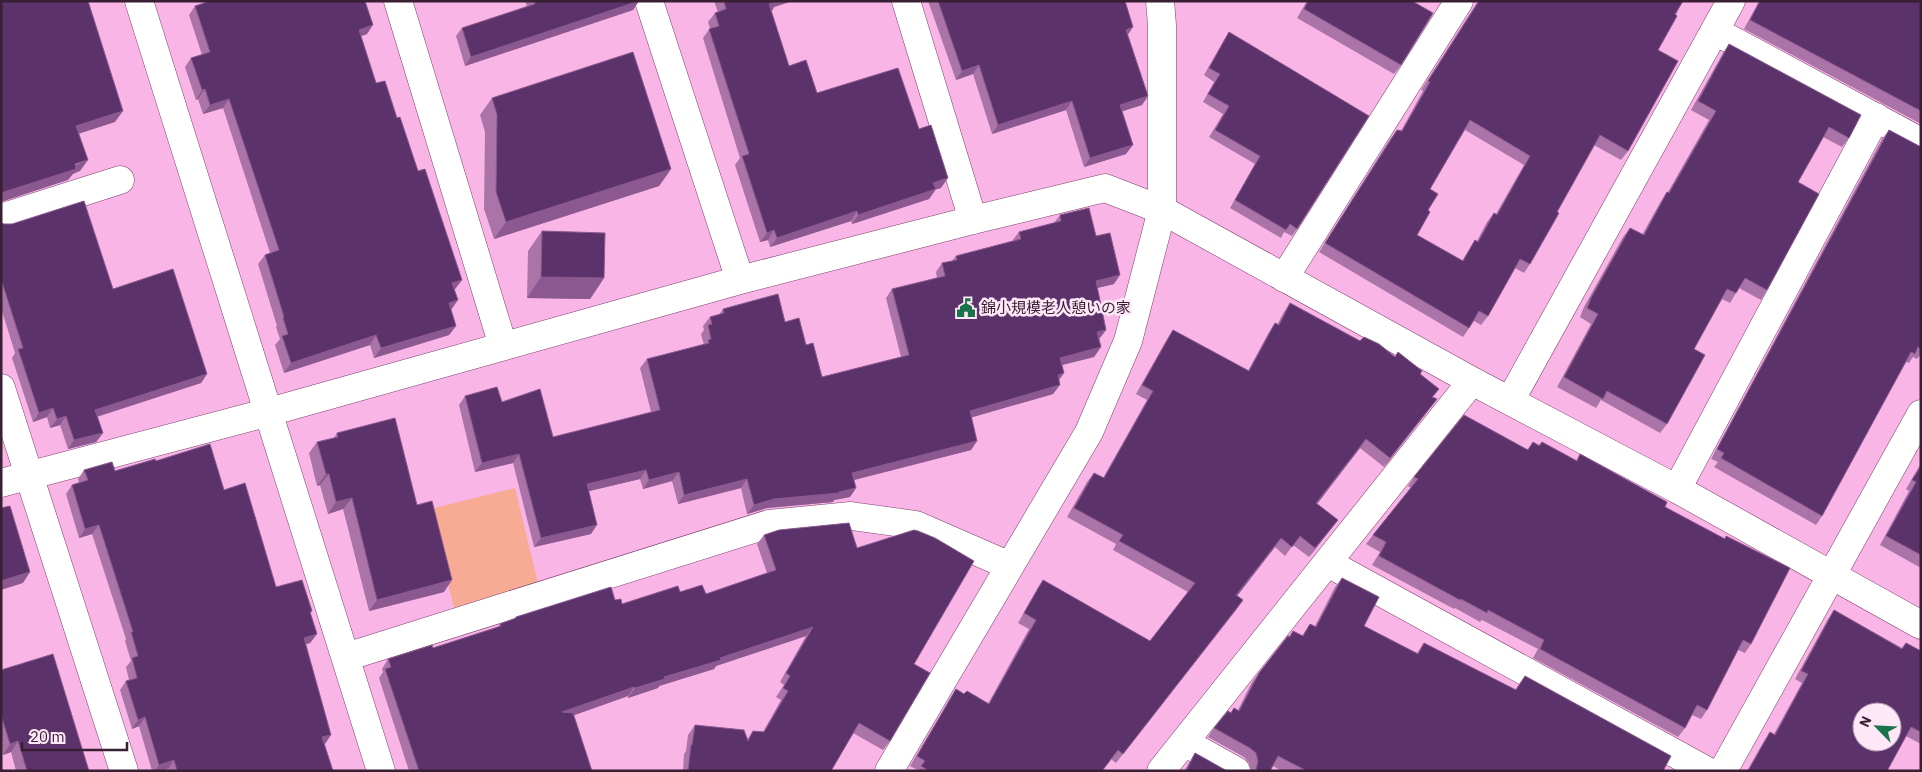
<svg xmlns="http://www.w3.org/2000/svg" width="1922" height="772" font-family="'IBM Plex Sans','Noto Sans JP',sans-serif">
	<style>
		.green { fill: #f8ab94 }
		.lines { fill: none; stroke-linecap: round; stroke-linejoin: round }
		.minor-casing { stroke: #7b406d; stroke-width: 29 }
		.minor { stroke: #fff; stroke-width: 28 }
		.wall { fill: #ab74a8; fill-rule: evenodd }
		.shaded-wall { fill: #8b5990 }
		.building { fill: #5c326a; stroke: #8b5990; fill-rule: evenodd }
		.labels { text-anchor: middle; stroke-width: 5; stroke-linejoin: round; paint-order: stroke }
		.poi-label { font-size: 15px; fill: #391f33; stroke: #fee8f7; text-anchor: start }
	</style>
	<rect width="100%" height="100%" fill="#fab5e7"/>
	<path class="green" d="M515 488 538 583 454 608 430 509Z"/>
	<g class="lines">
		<g class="minor-casing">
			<path id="minor" d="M139 1 381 771
				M398 1 503 346
				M649 1 740 280
				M906 1 973 220
				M1715 31 1921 142
				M1 218 120 180
				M1284 278 1459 1
				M1 388 124 771
				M1510 401 1731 1
				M1 483 269 412 740 280 973 220 1105 188 1162 210 1472 381 1677 489 1921 625
				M1677 489 1876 117
				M1328 563 1707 771
				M346 657 769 524 851 516 916 525 1010 566
				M1184 742 1236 771
				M889 771 1089 432 1128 341 1162 210V25L1160 1
				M1161 771 1472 381
				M1723 771 1921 414"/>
		</g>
		<use href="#minor" class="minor"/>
	</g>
	<path class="wall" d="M525 1H639L633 10 465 66 456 36 462 28 527 6Z
		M714 1H792L774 7 771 11 789 66 817 93 919 129 941 188 936 189 929 199 852 224 851 221 770 247 768 240 760 242 735 165 740 158 703 38 710 28 708 22 715 13 718 12Z
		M928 1H1125L1128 35 1148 96 1142 105 1122 111 1126 154 1084 167 1066 110 992 134 973 74 956 80Z
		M1307 1H1412L1401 65 1394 74 1297 18Z
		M1478 1H1683L1658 50 1628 151 1621 160 1594 145 1557 212 1530 264 1524 273 1515 268 1488 316 1481 325 1474 321 1463 337 1319 252 1390 139 1397 130 1401 131 1423 91 1421 90ZM1465 130 1524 165 1496 214 1494 213 1487 222 1477 241 1475 240 1462 261 1417 235 1428 210 1430 189Z
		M1759 1H1921V124L1744 29Z
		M195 6 367 34 361 36 376 83 397 118 462 280 455 289 454 290 451 310 456 326 449 335 374 358 370 345 284 373 275 345 280 339 276 327 277 326 258 264 265 255 270 253 223 108 203 114 198 99 196 100 185 67 191 58 202 55 189 15Z
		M1229 32 1297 229 1292 236 1284 232 1281 238 1230 208 1255 164 1209 137 1223 114 1203 102 1214 82 1204 75 1224 40Z
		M1729 44 1849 138 1842 147 1823 137 1798 182 1767 290 1761 300 1739 288 1730 303 1722 299 1694 349 1667 424 1660 433 1601 400 1596 408 1557 387 1591 324 1580 317 1584 307 1623 237 1630 228 1642 235 1661 201 1667 192H1668L1709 120 1691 110 1723 53Z
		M492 98 671 169 659 186 494 239 484 209 485 132 480 115Z
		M1889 130 1921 147V354L1917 359 1913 357 1909 363 1906 362 1822 516 1816 525 1714 467 1718 462 1711 459 1882 139Z
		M1060 215 1096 236 1114 284 1097 288 1106 330 1099 339 1101 347 1094 357 1062 365 1064 373 1059 380 1053 394 971 417 977 441 971 450 854 480 856 488 850 497 834 500 833 502 767 508 747 514 741 488 678 504 672 481 643 489 640 479 589 491 591 534 534 547 513 463 475 472 459 405 465 396 502 402 553 437 651 412 640 368 647 359 704 345 701 334 704 330 703 326 710 317 719 315 723 309 785 322 806 345 822 377 901 357 886 298 892 289 937 278 936 272 942 263 952 261 956 256 1012 241 1019 232 1054 223Z
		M1 223 113 289 207 374 201 383 97 417 103 433 96 442 68 449 60 425 50 428 47 417 33 422 12 358 15 353 1 308Z
		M542 231 604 278 590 299 527 298 528 251Z
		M1290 303 1360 341 1395 357 1420 374 1439 389 1433 397 1437 399 1430 408 1384 467 1360 448 1317 504 1331 529 1309 557 1293 545 1285 556 1275 547 1237 596 1243 600 1236 610 1116 763 1111 759 1102 771H918V770L910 766 950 699 956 689 964 694 988 704 1029 629 1018 623 1037 589 1043 580 1150 641 1188 592 1113 550 1116 544 1067 517 1087 482 1094 473 1103 478 1147 400 1136 394 1167 339 1173 330 1248 371 1269 332 1275 323 1277 325 1284 312Z
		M337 433 417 505 444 592 369 611 343 509 328 514 320 485 317 486 309 453 317 442 334 438Z
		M1533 442 1576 461 1580 454 1665 507 1724 539 1726 536 1751 644 1745 653 1738 650 1707 710 1701 719 1692 715 1685 728 1678 737 1533 658 1538 649 1482 620 1480 622 1455 608 1454 609 1372 565 1380 552 1366 544 1373 535 1411 488 1408 486 1414 477 1528 449Z
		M156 461 224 490 276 587 312 611 310 614 317 634 310 643 306 644 325 744H324L333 771H168V769L162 771H152L139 726 132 729 120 690 126 681 129 680 126 667 131 661 125 641 126 639 92 534 79 538 66 494 72 485 79 483 78 479 84 470 115 471Z
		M1921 463V568L1880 545 1909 491 1906 489Z
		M764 535 857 548 914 664 890 741 883 750 853 733 831 771H683L684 754 686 751 688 735 695 725 747 740 753 731 763 732 781 700 776 697 784 685 780 682 806 636 716 666 714 669 659 686 658 688 628 698V696L574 715 592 771H409L379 678 383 672 382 669 388 659 433 648 498 627 500 624 514 619 516 617 615 600 622 604 680 592 706 594 767 573 757 544Z
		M1342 578 1364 626 1417 653 1424 643 1515 690 1525 676 1663 771H1282L1273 766 1270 771H1251L1249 763 1244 757 1208 737 1214 728 1231 713 1238 710 1252 682 1259 673 1293 631 1302 636 1310 624 1315 626 1335 587Z
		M1834 610 1902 648 1906 643 1921 651V744L1906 736 1887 771H1747L1764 741 1770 732 1774 734 1802 683 1795 679 1828 619Z
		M1 670 89 771H16L11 752 3 755 1 751Z
		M1195 753 1227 771H1184Z"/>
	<path class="shaded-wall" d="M639 1 633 10 465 66 471 57Z
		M776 1H792L774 7 772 11 762 14 769 4Z
		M373 25 367 34 352 39 359 30Z
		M1133 27 1127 36 1126 30Z
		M979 65 973 74 956 80 962 71Z
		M205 89 198 99 196 100 202 90Z
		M1148 96 1142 105 1114 114 1120 105Z
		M229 99 223 108 203 114 210 105Z
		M1072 101 1066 110 992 134 998 125Z
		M123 111 115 122 69 137 76 126Z
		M1133 145 1126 154 1084 167 1090 158Z
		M88 160 80 171 73 174 68 180 1 202V194L4 192Z
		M671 169 659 186 494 239 506 222Z
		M948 178 941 188 927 192 933 183Z
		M936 189 929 199 852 224 858 215Z
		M857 211 851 221 770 247 777 238Z
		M774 230 768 240 760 242 767 233Z
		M1120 275 1114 284 1089 290 1096 281Z
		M541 277 604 278 590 299 527 298Z
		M462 280 455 289 445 292 452 283Z
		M458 300 451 310 442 313 449 303Z
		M456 326 449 335 374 358 381 348Z
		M1106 330 1099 339 1091 341 1097 332Z
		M376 335 370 345 284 373 291 363Z
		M1101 347 1094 357 1054 367 1060 358Z
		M1064 373 1057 382 1058 375Z
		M207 374 201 383 89 419 95 410Z
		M1060 385 1053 394 963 420 970 411Z
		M1437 399 1430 408 1384 467 1390 458Z
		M53 408 47 417 33 422 39 413Z
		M66 416 60 425 50 428 57 419Z
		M103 433 96 442 68 449 74 440Z
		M1366 439 1360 448 1310 513 1316 503Z
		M977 441 971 450 846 482 852 473Z
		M519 454 513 463 475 472 482 463Z
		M646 470 640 479 581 493 587 484Z
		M679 472 672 481 643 489 649 480Z
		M326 474H329L320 485 317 486Z
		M747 479 741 488 678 504 684 495Z
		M856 488 850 497 834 500 833 502 767 508 747 514 754 505 774 499 839 492Z
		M352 498 343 509 328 514 336 502Z
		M1338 520 1331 529 1309 557 1315 548Z
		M99 525 92 534 79 538 85 529Z
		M597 525 591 534 534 547 541 538Z
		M1281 538 1275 547 1230 605 1236 595Z
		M30 572 23 583 1 590V581Z
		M452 580 444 592 369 611 377 600Z
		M1243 600 1236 610 1116 763 1123 754Z
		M813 627 806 636 716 666 714 669 659 686 658 688 628 698 635 688 664 677Z
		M317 634 310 643 298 646 304 638Z
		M634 687 628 696 555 722 562 712Z
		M145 717 139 726 132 729 138 720Z
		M331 735 325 744 316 746 322 737Z
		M18 741 11 752 3 755 10 744Z
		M174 760 168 769 162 771H155L159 765Z"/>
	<path class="building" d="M1 1H88L123 111 76 126 88 160 75 164 76 169 4 192 1 194Z
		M210 1H365L373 25 359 30 376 83 385 81 397 118 400 117 418 171 425 169 462 280 452 283 458 300 449 303 456 326 381 348 376 335 291 363 282 336 288 334 283 318 284 317 265 255 279 250 229 99 210 105 205 89 202 90 191 58 210 52 195 6Z
		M534 1H639L471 57 462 28 535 4Z
		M724 1H778L769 4 789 66 806 60 817 93 898 68 919 129 931 125 948 178 933 183 936 189 858 215 857 211 777 238 774 230 767 233 742 156 749 154 709 29 719 26 715 13 726 9Z
		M938 1H1125L1133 27 1126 30 1148 96 1120 105 1133 145 1090 158 1072 101 998 125 979 65 962 71Z
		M1308 1H1412L1433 13 1401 65 1304 9Z
		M1479 1H1683L1675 14 1677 16 1658 50 1678 61 1628 151 1600 135 1557 212 1559 213 1530 264 1520 259 1488 316 1479 311 1469 328 1325 243 1397 130 1402 131 1430 82 1428 81ZM1470 120 1530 156 1497 215 1494 213 1478 242 1475 240 1463 261 1417 235 1430 212 1428 210 1438 194 1430 189Z
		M1760 1H1921V111L1750 20Z
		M1229 32 1369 116 1297 229 1290 224 1286 230 1235 200 1260 156 1215 130 1229 106 1208 94 1220 74 1209 68Z
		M1729 44 1861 115 1849 138 1829 127 1798 182 1819 194 1767 290 1745 278 1736 293 1727 289 1694 349 1705 355 1667 424 1607 391 1603 399 1564 377 1598 314 1587 308 1591 298 1630 228 1644 235 1667 192 1669 193 1716 111 1698 101Z
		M633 52 671 169 506 222 496 192 497 115 492 98Z
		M1889 130 1921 147V349L1918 347 1915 354 1911 352 1822 516 1721 458 1724 453 1717 449Z
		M84 201 113 289 173 269 207 374 95 410 103 433 74 440 66 416 57 419 53 408 39 413 18 349 23 348 1 279V223L4 224H12Z
		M1089 208 1096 236 1110 233 1120 275 1096 281 1106 330 1097 332 1101 347 1060 358 1064 373 1058 375 1060 385 970 411 977 441 852 473 856 488 839 492V493L774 499 754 505 747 479 684 495 679 472 649 480 646 470 587 484 597 525 541 538 519 454 482 463 465 396 497 387 502 402 540 389 553 437 660 410 647 359 709 343 708 340 711 339 708 325 712 324 710 317 724 313 723 309 778 294 785 322 799 318 806 345 813 343 822 377 909 355 892 289 945 276 942 263 957 260 956 256 1021 239 1019 232 1061 221 1060 215Z
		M542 231 605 233 604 278 541 277Z
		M1290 303 1360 341 1364 337 1379 344 1395 357 1398 352 1422 371 1420 374 1439 389 1432 397 1437 399 1390 458 1366 439 1316 503 1338 520 1315 548 1300 536 1292 547 1281 538 1236 595 1243 600 1123 754 1118 750 1102 771H929L921 766 925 761 917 756 956 689 964 694 967 691 989 704 1036 620 1024 613 1043 580 1150 641 1195 583 1119 541 1123 535 1074 508 1094 473 1104 478 1153 391 1142 385 1173 330 1249 371 1275 323 1279 325Z
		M1464 415 1528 450 1533 442 1539 446 1542 442 1577 461 1580 454 1667 502 1665 507 1725 539 1726 536 1790 568 1751 644 1743 640 1707 710 1697 705 1685 728 1540 649 1544 640 1488 610 1487 613 1461 599 1460 600 1379 556 1386 542 1373 535 1418 479 1414 477Z
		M395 418 417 505 432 501 452 580 377 600 352 498 336 502 329 474H326L317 442 338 437 337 433Z
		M210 444 224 490 245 483 276 587 302 580 312 611 310 612 317 634 304 638 331 735 322 737 333 771H177L174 760 159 765 145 717 138 720 126 681 137 678 132 658 138 656 131 632H133L99 525 85 529 72 485 88 480 84 470 112 462 115 471 155 459 156 461Z
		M1921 466V555L1886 536 1916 482 1912 480Z
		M10 506 30 572 1 581V508Z
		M849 523 857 548 914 530 918 531 935 538 974 561 914 664 930 673 890 741 859 723 831 771H688L691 745H692L695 725 744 730 748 741 753 731 764 732 788 691 783 688 790 676 786 673 813 627 720 658 721 660 664 677 665 679 635 688 634 687 562 712 573 713 592 771H419L385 669 391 667 388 659 432 645 433 648 501 626 500 624 516 618V617L611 587 615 600 621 599 622 604 678 586 680 592 702 585 706 594 776 570 764 535 779 530Z
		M1342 578 1379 597 1364 626 1418 654 1424 643 1516 690 1525 676 1671 756 1663 771H1307L1278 756 1270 771H1255L1256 770 1258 761 1256 753 1250 748 1214 728 1228 711 1231 713 1234 708 1239 711 1259 673 1288 636 1290 637 1293 631 1303 636 1310 624 1316 627Z
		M1834 610 1902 649 1906 643 1921 651V732L1911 727 1887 771H1748L1770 732 1775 735 1808 674 1801 671ZM1862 712H1892V742H1862Z
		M53 654 89 771H27L18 741 10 744 1 715V670Z
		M1195 753 1227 771H1186Z"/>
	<defs>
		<g id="civic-bare" transform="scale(1.5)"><path d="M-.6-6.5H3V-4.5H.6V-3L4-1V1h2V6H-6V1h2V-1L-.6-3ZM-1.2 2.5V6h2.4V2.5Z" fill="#1a7449" stroke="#fee8f7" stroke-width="2.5" paint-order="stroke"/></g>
	</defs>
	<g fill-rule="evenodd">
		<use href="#civic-bare" x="966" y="308"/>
	</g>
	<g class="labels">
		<g class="poi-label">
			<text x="981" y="313">錦小規模老人憩いの家</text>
		</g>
	</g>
	<rect width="1922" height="772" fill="none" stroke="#391f33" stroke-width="5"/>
	<g transform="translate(1877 727) rotate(294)"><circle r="24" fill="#fee8f7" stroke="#af98a9"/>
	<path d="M0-4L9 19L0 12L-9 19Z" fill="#1a7449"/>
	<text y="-8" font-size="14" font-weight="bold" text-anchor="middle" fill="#391f33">N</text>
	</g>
	<path d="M22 742v8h105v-8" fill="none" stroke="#391f33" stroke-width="2.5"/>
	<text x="30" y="742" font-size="15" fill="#391f33" stroke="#fee8f7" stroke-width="4" paint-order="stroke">20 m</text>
</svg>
